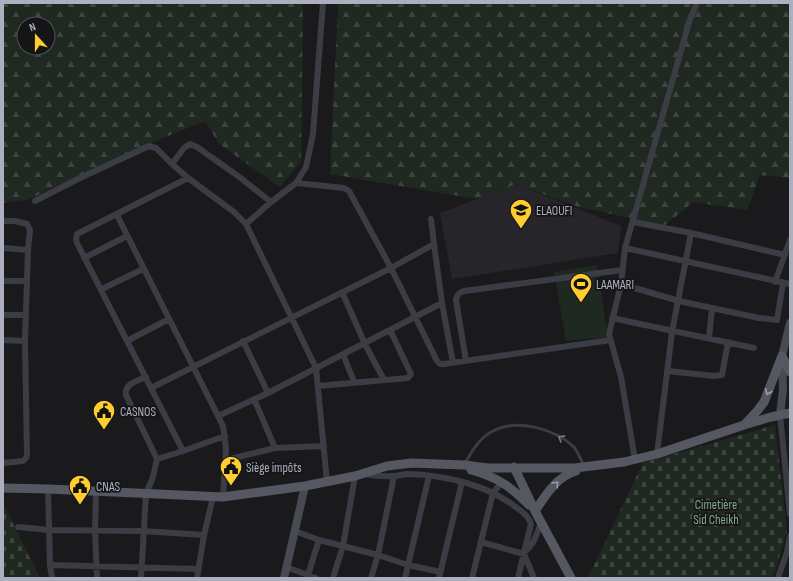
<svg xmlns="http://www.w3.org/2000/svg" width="793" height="581" font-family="'Sofia Sans Condensed',sans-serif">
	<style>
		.built { fill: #26262a }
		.forest { fill: url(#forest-firs); fill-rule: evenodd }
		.cemetery { fill: url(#cemetery-stones) }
		.pitch { fill: #1f2821 }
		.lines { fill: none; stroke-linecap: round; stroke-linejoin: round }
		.lane { stroke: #3c3d44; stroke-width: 3 }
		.street { stroke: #3c3d44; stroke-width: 6 }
		.secondary { stroke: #484a52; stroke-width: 8 }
		.primary { stroke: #565861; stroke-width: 9 }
		.oneway { stroke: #9b9eab }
		.oneway2 { stroke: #7a7c87 }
		.labels { text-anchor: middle; stroke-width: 3.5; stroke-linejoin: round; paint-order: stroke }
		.poi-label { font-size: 13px; fill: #acafbd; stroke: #151518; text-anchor: start }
		.park-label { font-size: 13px; fill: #81a988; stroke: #151518 }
	</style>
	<defs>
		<pattern id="forest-firs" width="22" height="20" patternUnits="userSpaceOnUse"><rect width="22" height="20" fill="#1f2821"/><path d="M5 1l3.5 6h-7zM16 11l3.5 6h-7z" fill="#3d453f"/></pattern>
		<pattern id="cemetery-stones" width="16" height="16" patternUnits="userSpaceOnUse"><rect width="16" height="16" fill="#1f2821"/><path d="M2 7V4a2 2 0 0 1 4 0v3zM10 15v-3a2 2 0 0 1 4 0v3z" fill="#3d453f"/></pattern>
	</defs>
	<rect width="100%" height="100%" fill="#1a1a1d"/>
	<path class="built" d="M516 184 621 226 618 253 452 279 440 213Z"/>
	<path class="forest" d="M3 3H303L301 161 280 187 219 144 205 121 163 138 27 200 3 203ZM24 24H48V48H24Z
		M338 3H790V178L760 175 747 210 693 202 664 226 576 206 516 184 477 199 330 174Z"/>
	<path class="cemetery" d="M775 425 787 531 773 578H588L643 463Z
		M3 503 40 578H3Z"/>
	<path class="pitch" d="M597 265 608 337 566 341 554 272Z"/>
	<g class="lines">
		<path class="lane" d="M465 463C472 451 480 437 493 431 517 418 555 429 574 447 578 452 581 460 584 466"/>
		<path class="street" d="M323 3 313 134 306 167 296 183 271 202 246 224 316 368 327 482
			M188 178 172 164 184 148 190 144 197 147 238 176 271 202
			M296 183 344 188 349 191 391 268 437 361 440 364H444L611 340
			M35 201 82 177 149 146 156 148 172 164
			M117 215 223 426 226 449 223 497
			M431 219 434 244
			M3 221H15L27 224 30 230 28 250
			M633 222 691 233
			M3 248 28 250 25 341 27 455 26 458 23 461 3 463
			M625 248 790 284
			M84 258 127 236
			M3 281H27
			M775 282 790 240
			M621 284 679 301 759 318 777 320 783 283
			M102 289 143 269
			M342 292 365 344 384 380
			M442 303 453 363
			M3 315H26
			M612 318 754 348
			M709 338 712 308
			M3 340 25 341
			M127 341 169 319
			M243 341 268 393
			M343 354 354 382
			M466 361 456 300C457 294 459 293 464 291L622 270
			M668 371 714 376 722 375 728 342
			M146 377C137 381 124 384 126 395L157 459 183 451 225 436
			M318 386 408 378 411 374 390 330
			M151 388 183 451
			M780 415 790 514
			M218 416 268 393 442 303 434 244 391 268 151 388 77 243 76 239 77 234 188 178 234 212 246 224
			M275 448 324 446
			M657 454 672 332 691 233 785 255
			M226 460 275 448 254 399
			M635 460 621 377 609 334 621 284 625 248 690 19 697 3
			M365 474C375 476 383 477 393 476 398 476 403 474 408 474 445 475 488 485 517 508 523 512 529 517 531 524L518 578
			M48 489 50 565 52 578
			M96 492 95 531 97 578
			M18 527 49 530 143 531 204 535
			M295 531 319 540 307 578
			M319 540 378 555 408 565 441 572
			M481 542 524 554 534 578
			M524 552C534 545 537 534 541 522
			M50 565 198 569
			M286 567 316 578
			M141 578 146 494 153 477 157 459
			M197 578 204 535 213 497
			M333 578 343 546 355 476
			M371 578 378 555 394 476
			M405 578 429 476
			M439 578 462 482
			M472 578 493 493 502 482
			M778 578 787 552 790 536"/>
		<path class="secondary" d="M780 415 783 390 782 356 790 323
			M284 578 305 486"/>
		<path class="primary" d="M782 356 790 372
			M745 424 758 410 764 402 782 356
			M514 467 535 511 571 578
			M471 470C497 477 510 486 529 505
			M3 488 48 489 223 497 305 486 355 476 387 466 412 463 464 465 488 468H575L624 462 657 454 744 425 771 417 790 413
			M535 511C546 495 556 477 576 471"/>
	</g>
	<defs><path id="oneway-chevron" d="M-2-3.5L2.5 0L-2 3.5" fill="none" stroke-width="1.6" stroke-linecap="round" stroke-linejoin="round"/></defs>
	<g class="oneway">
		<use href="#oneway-chevron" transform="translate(768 392) rotate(113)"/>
		<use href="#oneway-chevron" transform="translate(556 484) rotate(-46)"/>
	</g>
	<use class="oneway2" href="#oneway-chevron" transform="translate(561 438) rotate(-148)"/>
	<defs>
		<g id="school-pin" transform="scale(1.15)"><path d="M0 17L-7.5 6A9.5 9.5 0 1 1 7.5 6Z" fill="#ffcd2f" stroke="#151518"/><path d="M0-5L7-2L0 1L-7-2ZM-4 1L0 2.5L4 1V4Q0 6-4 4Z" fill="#111"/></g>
		<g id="stadium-pin" transform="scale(1.15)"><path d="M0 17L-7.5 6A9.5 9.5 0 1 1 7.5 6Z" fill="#ffcd2f" stroke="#151518"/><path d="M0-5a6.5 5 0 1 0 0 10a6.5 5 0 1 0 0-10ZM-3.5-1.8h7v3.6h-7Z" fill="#111"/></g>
		<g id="civic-pin" transform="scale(1.15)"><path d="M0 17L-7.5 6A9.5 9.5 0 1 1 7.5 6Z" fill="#ffcd2f" stroke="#151518"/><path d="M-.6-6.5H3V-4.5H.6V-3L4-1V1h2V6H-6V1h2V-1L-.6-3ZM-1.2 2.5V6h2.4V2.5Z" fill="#111"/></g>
	</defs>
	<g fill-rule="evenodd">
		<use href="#school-pin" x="521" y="210"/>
		<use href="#stadium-pin" x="581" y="284"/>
		<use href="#civic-pin" x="104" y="411"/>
		<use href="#civic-pin" x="231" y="467"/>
		<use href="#civic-pin" x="80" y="486"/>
	</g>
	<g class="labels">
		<g class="poi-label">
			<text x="536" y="215">ELAOUFI</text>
			<text x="596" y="289">LAAMARI</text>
			<text x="120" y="416">CASNOS</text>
			<text x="246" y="472">Siège impôts</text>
			<text x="96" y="491">CNAS</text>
		</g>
		<g class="park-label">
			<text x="716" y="509">Cimetière<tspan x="716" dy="15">Sid Cheikh</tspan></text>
		</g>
	</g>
	<rect width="793" height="581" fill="none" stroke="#acafbd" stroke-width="8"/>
	<g transform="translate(36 36) rotate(339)"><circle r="19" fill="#151518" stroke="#51535a"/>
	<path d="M0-3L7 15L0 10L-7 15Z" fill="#ffcd2f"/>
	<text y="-6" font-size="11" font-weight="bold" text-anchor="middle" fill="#acafbd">N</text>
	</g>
</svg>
